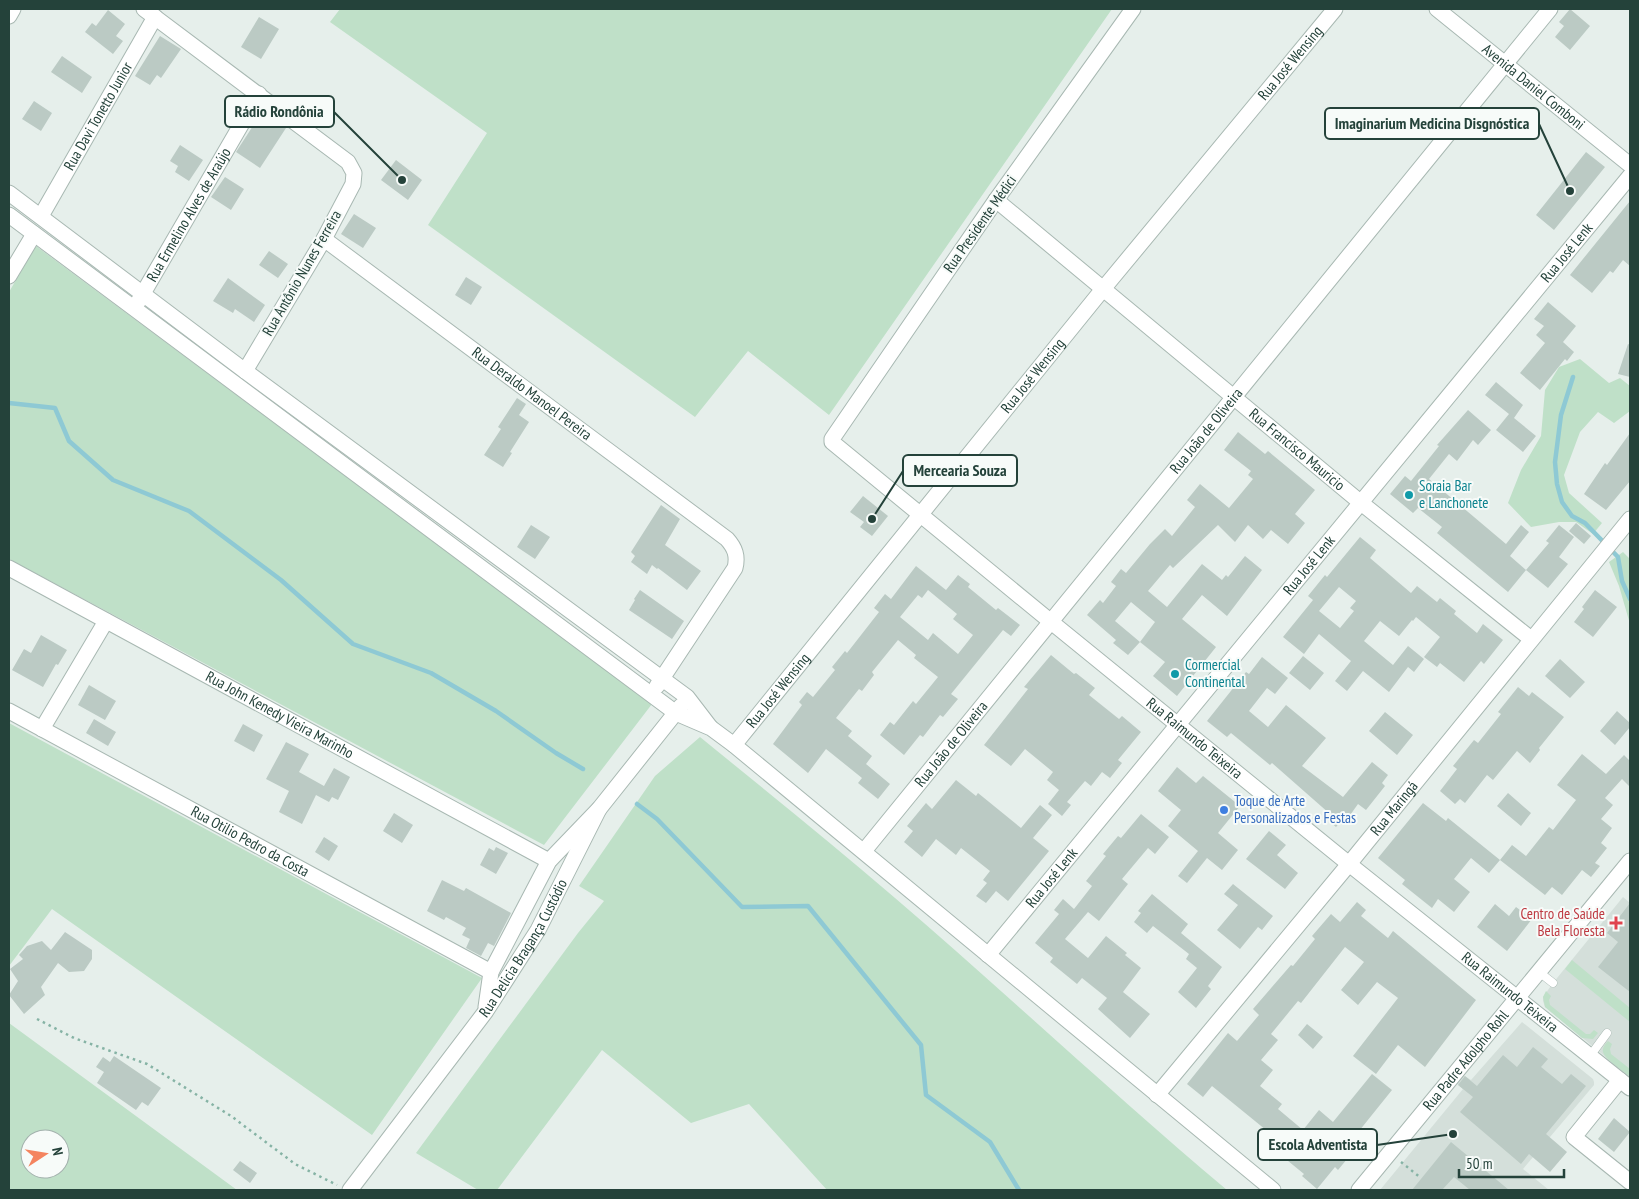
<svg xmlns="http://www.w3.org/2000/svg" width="1639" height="1199" font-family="'PT Sans Narrow',sans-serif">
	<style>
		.built { fill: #d4dfda }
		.green { fill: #bfe0c8; fill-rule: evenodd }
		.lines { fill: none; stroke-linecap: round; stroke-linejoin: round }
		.stream { stroke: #8ec9d4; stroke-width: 4.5 }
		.building { fill: #bbcac4; fill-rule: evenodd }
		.lane-casing { stroke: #a8b8b2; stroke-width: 9 }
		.street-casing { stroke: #a8b8b2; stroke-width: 17 }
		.path { stroke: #86b3a5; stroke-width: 2.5; stroke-dasharray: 2.5 4; stroke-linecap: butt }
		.lane { stroke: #fff; stroke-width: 8 }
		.street { stroke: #fff; stroke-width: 15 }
		.culture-dot { fill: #0f9aa8; stroke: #f7fbf9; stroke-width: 2 }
		.shop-dot { fill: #3f7fe0; stroke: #f7fbf9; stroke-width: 2 }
		.health-dot { fill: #e0444e; stroke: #f7fbf9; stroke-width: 2 }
		.labels { text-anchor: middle; stroke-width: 4; stroke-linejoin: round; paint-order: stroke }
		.street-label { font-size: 15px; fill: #24423a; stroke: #f7fbf9 }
		.culture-label { font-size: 15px; fill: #0d838f; stroke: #f7fbf9; text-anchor: start }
		.shop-label { font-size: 15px; fill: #366cbe; stroke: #f7fbf9; text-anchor: start }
		.health-label { font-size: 15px; fill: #be3a42; stroke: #f7fbf9; text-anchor: end }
		.leader { fill: none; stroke: #24423a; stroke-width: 2 }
		.callout-dot { fill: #24423a; stroke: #f7fbf9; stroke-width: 2 }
		.callout { fill: #f7fbf9; stroke: #24423a; stroke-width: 2 }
		.callout-label { font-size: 16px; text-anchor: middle; font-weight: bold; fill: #24423a }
	</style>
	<rect width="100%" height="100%" fill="#e6efeb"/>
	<path class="built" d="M1623 897 1630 903V1077L1545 1007 1543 1001V997L1553 983Z
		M1522 1022 1593 1079 1594 1082V1085L1523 1169 1549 1190H1380L1463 1089 1456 1083 1463 1075 1471 1080Z"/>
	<path class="green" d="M340 9H1112L829 415 748 351 695 417 428 225 487 133 330 22Z
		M36 246 652 704 544 845 9 559V292Z
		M1580 359 1609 383 1620 378 1630 386V411L1614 423 1598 412 1580 432 1564 475 1569 493 1602 523 1593 534 1576 522H1559L1531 527 1508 503 1521 470 1541 436 1545 390 1559 367Z
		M1623 552 1630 559V624L1619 586 1609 562Z
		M9 723 482 978 372 1135 52 909 9 966Z
		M700 737C765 790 831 843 895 898 1007 994 1114 1095 1227 1190H827L749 1104 691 1123 602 1050 497 1190H478L416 1153 578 933 604 901 579 886 655 776Z
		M1572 960 1630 1008V1022L1565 969Z
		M1546 991 1551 996 1549 1000 1550 1005 1586 1034H1590L1594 1030 1598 1033 1593 1039 1582 1038 1545 1007 1543 997Z
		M9 1023 237 1190H9ZM30 1139H60V1169H30Z
		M1608 1041 1612 1044 1610 1049 1611 1054 1630 1069V1077C1624 1071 1605 1060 1603 1052 1602 1048 1605 1044 1608 1041Z"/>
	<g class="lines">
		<path class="stream" d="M1573 377 1561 415 1555 462 1557 484 1562 502 1572 516 1585 523 1618 557 1622 581 1630 599
			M9 403 55 408 69 441 113 480 189 511 281 580 353 644 431 673 496 711 556 753 583 769
			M637 804 657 819 742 907 808 906 921 1045 926 1095 990 1142 1019 1190"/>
	</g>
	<path class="building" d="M1570 9 1590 26 1570 50 1555 37 1564 26 1559 22Z
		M108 10 125 24 116 36 123 41 113 54 85 32 92 23 96 26Z
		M259 17 279 29 261 59 241 47Z
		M160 36 181 49 161 78 157 75 150 85 135 76Z
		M62 56 92 77 82 93 51 72Z
		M34 101 52 113 41 131 22 119Z
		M262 112 286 128 260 168 236 152Z
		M180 145 203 160 189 181 175 172 178 166 170 161Z
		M1586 152 1605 167 1554 230 1536 215Z
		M396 160 422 180 408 200 381 180Z
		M225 177 244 189 231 210 211 197Z
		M1630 201V266L1623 260 1613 273 1610 271 1592 293 1570 275Z
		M354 214 376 228 363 248 341 234Z
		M269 251 288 264 278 278 259 265Z
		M466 277 482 287 471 305 455 295Z
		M228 278 265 305 254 322 235 309 233 313 213 301Z
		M1548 302 1576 326 1563 342 1574 352 1567 361 1565 359 1540 390 1520 373 1545 343 1536 335 1544 326 1534 319Z
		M1628 344 1630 345V377L1618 374Z
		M1496 382 1523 405 1514 418 1536 436 1523 452 1496 430 1509 414 1485 395Z
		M517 398 526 404 519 415 529 422 510 452 512 453 503 467 484 455 501 429 498 427Z
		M1468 410 1491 430 1478 445 1473 440 1457 461 1449 454 1429 479 1506 544 1521 525 1529 532 1510 556 1526 570 1508 592 1437 533 1442 527 1418 508 1413 513 1390 494 1405 476 1411 481 1439 446 1437 445Z
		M1238 432 1265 454 1268 451 1315 490 1295 514 1305 523 1288 544 1271 530 1263 539 1248 525 1235 542 1218 525 1173 568 1170 565 1148 591 1167 607 1202 564 1222 580 1226 575 1228 577 1245 556 1262 570 1227 616 1202 595 1182 619 1216 647 1177 696 1153 676 1165 662 1140 642 1128 655 1113 643 1116 640 1087 615 1100 600 1103 603 1116 586 1111 582 1121 569 1126 573 1150 544 1165 529 1172 536 1195 507 1187 500 1200 484 1229 508 1253 479 1248 475 1251 471 1224 450ZM1131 602 1155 622 1140 642 1115 621Z
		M1630 433V481L1606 510 1584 494 1605 463 1607 465Z
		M863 496 888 516 872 536 860 527 864 522 850 512Z
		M661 505 680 519 665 545 701 571 687 590 658 568 657 569 652 565 647 574 631 562 635 556 631 552Z
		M1576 523 1591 536 1584 544 1569 531Z
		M531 525 550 537 535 559 517 547Z
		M1559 525 1574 537 1559 557 1568 564 1548 588 1526 570 1549 543 1546 541Z
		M1360 537 1376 550 1370 558 1411 593 1417 586 1437 602 1440 598 1456 611 1454 614 1477 633 1483 624 1503 640 1484 664 1481 661 1464 682 1440 663 1437 667 1424 657 1440 637 1416 617 1413 621 1412 620 1399 636 1380 621 1364 641 1393 665 1408 646 1424 659 1414 672 1408 667 1389 692 1363 671 1347 691 1335 681 1351 661 1319 634 1304 654 1283 637 1313 600 1308 596 1325 575 1327 577ZM1339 587 1356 601 1350 608 1354 611 1340 628 1319 611Z
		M916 566 946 590 958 575 970 584 968 587 996 610 998 608 1020 625 1011 636 1003 630 951 694 958 699 943 717 940 715 923 737 920 735 904 755 880 735 890 722 894 725 913 701 916 704 938 677 914 658 916 655 898 640 872 672 874 675 862 691 859 689 836 718 852 731 848 736 872 756 866 764 890 784 878 799 858 783 862 778 826 749 808 773 773 744 802 705 799 702 807 692 813 697 835 670 832 667 845 651 847 653 879 612 874 608 885 594 891 599ZM928 590 957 614 953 619 973 635 958 654 933 633 928 640 900 617 918 595 922 598Z
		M640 590 684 621 672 639 629 610 635 600 634 599Z
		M1595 590 1617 607 1593 637 1574 622 1584 609 1582 607Z
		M41 635 67 650 58 665 56 664 43 687 12 670 24 649 31 653Z
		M1051 655 1074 674 1076 673 1095 688 1089 695 1119 719 1122 716 1141 732 1118 760 1122 763 1110 778 1102 772 1091 786 1085 781 1067 802 1071 805 1062 816 1048 804 1059 790 1047 780 1053 772 1025 749 1011 766 984 745 1028 689 1024 687Z
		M1303 656 1324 673 1310 690 1289 673Z
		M1262 657 1288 678 1275 694 1267 688 1249 711 1268 727 1286 705 1326 738 1302 766 1343 797 1372 762 1388 775 1382 783 1385 786 1366 810 1358 804 1348 818 1345 816 1336 827 1326 818 1330 814 1272 763 1270 765 1231 733 1227 737 1207 721 1246 672 1249 674Z
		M1560 659 1585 682 1570 698 1545 676Z
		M89 685 116 701 105 720 78 705Z
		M1518 687 1529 696 1532 692 1564 717 1539 748 1540 750 1530 763 1517 751 1493 780 1487 775 1465 803 1460 799 1455 804 1440 791 1457 769 1453 766 1474 740 1478 743 1501 714 1498 712Z
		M1617 711 1630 723V727L1615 745 1600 731Z
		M1385 712 1413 735 1397 755 1369 731Z
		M94 719 116 732 108 746 86 733Z
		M243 724 263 735 254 752 234 741Z
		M286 742 309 754 299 772 324 786 334 768 350 777 338 800 332 797 329 802 316 795 302 824 279 812 289 791 266 779Z
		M1582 754 1606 774 1624 755 1630 761V787L1622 779 1605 798 1613 805 1601 819 1612 828 1601 843 1607 848 1595 863 1600 866 1591 877 1582 870 1562 895 1552 887 1545 895 1500 860 1489 873 1471 858 1454 879 1470 892 1454 912 1438 899 1432 908 1402 884 1405 880 1378 858 1423 803 1446 821 1448 818 1500 860 1512 845 1526 856 1549 827 1553 830 1576 800 1557 785Z
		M1177 767 1196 783 1203 776 1240 806 1218 833 1238 850 1222 870 1207 858 1187 883 1178 876 1198 851 1168 826 1181 810 1158 791Z
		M956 780 976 796 978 793 1021 828 1040 805 1052 815 1033 838 1049 851 1008 901 996 891 986 903 976 896 987 883 983 880 990 871 961 848 956 855 936 839 922 857 904 842 913 831 907 826 926 803 932 809Z
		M1508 793 1531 813 1521 826 1497 806Z
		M394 813 413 825 402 843 383 831Z
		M1141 814 1169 837 1155 854 1148 848 1122 879 1128 884 1099 921 1088 912 1065 939 1088 958 1106 936 1127 953 1125 955 1141 968 1123 992 1150 1014 1130 1038 1098 1009 1107 998 1082 978 1077 984 1050 962 1053 958 1035 943 1059 914 1054 910 1063 899 1074 909 1092 886 1086 881 1106 856 1103 854 1118 836 1121 838Z
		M1269 831 1286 845 1277 855 1298 873 1285 889 1246 859Z
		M324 837 338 846 329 861 315 852Z
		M496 847 508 853 496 874 480 865 489 848 494 851Z
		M442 880 464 891 466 888 511 913 494 946 488 943 481 956 466 948 470 939 462 935 466 928 446 917 444 920 427 911Z
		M1233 884 1273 916 1262 930 1258 927 1240 949 1217 930 1238 905 1224 894Z
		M1152 894 1188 924 1181 933 1222 967 1208 986 1211 989 1196 1008 1178 992 1197 968 1186 959 1189 954 1153 926 1147 933 1134 922 1141 913 1138 911Z
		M1357 902 1366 910 1361 916 1388 938 1393 931 1476 1000 1425 1067 1398 1045 1376 1074 1353 1056 1398 998 1377 982 1358 1005 1341 990 1364 962 1345 947 1301 1003 1298 1001 1271 1034 1278 1040 1261 1060 1273 1070 1260 1086 1282 1104 1278 1109 1303 1130 1319 1110 1333 1122 1372 1074 1392 1090 1351 1141 1357 1147 1338 1170 1335 1167 1317 1189 1302 1176 1304 1174 1282 1156 1287 1150 1265 1132 1266 1130 1212 1086 1203 1097 1187 1084 1228 1033 1237 1041 1259 1015 1253 1009 1291 965 1293 966 1315 939 1312 936 1331 914 1340 922Z
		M1630 903V992L1598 967 1618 942 1607 933Z
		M1495 904 1509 916 1516 907 1532 919 1507 951 1477 927Z
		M65 932 92 950V959L84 971 69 972 58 963 41 987 45 995 24 1014 9 995 18 981 10 969 23 959 19 955 27 946 42 941 51 950Z
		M1307 1024 1323 1037 1313 1049 1298 1035Z
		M1533 1047 1548 1059 1541 1067 1562 1084 1571 1074 1586 1086 1546 1134 1567 1152 1550 1172 1529 1154 1521 1164 1460 1112 1473 1097 1458 1085 1465 1076 1477 1086 1503 1055 1517 1067Z
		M114 1056 161 1088 148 1106 142 1102 136 1110 97 1083 104 1072 96 1067 103 1057 110 1062Z
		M1614 1118 1630 1132 1614 1152 1598 1139Z
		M1451 1142 1509 1190H1470L1454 1177 1442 1190H1412Z
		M240 1161 257 1173 250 1183 233 1170Z"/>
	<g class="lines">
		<g class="lane-casing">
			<path id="lane" d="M1539 972 1553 983
				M1590 1056 1607 1033"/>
		</g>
		<g class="street-casing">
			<g id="street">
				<path d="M144 9 348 162 354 173 353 184 324 239 245 371"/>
				<path id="s1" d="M1133 9 996 200 832 439V442L1050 621 1349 864 1630 1088"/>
				<path id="s2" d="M1437 9 1630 165"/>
				<path d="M9 16 13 9"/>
				<path d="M9 193 245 371 687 697 710 727"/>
				<path id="s3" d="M996 200 1360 502 1531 639"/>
				<path d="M9 215 676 713 711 728 734 745 1273 1190"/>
				<path id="s4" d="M41 216 155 17"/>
				<path id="s5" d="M324 239 727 539C735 548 738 556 735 568L657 686"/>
				<path d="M9 276 34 234"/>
				<path id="s6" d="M138 302 259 94"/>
				<path id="s7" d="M9 568 549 861"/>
				<path id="s8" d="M9 711 491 972"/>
				<path d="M42 729 106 621"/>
				<path id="s9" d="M734 745 1103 289 1335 9"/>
				<path id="s10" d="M864 851 1550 9"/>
				<path id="s11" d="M988 955 1630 176"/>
				<path d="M486 1007 491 972 549 861 599 809 681 706"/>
				<path d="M1620 1080 1574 1137 1630 1182"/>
				<path id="s12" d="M1157 1095 1349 864 1630 519"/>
				<path id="s13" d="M350 1190 486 1011 538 930 599 809"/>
				<path id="s14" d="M1359 1190 1630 861"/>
			</g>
		</g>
		<path class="path" d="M37 1019 74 1038 147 1064 231 1116 295 1164 337 1185
			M1401 1162 1421 1178"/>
		<use href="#lane" class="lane"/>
		<use href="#street" class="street"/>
	</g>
	<g class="culture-dot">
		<circle cx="1409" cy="495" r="5"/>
		<circle cx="1175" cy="674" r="5"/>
	</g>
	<circle class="shop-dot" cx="1224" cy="810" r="5"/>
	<path class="health-dot" d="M1613.5 915.5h5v5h5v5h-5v5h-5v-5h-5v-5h5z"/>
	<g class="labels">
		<g class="street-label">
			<text dy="5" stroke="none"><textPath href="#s9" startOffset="880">Rua José Wensing</textPath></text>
			<text dy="5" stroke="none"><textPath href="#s2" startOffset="124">Avenida Daniel Comboni</textPath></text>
			<text dy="5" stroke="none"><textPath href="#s4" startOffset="115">Rua Davi Tonetto Junior</textPath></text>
			<text dy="5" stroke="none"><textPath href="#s6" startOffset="101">Rua Ermelino Alves de Araújo</textPath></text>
			<text transform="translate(980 224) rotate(-55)" y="5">Rua Presidente Médici</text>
			<text dy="5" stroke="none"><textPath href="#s11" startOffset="910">Rua José Lenk</textPath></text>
			<text transform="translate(302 273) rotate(-60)" y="5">Rua Antônio Nunes Ferreira</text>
			<text dy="5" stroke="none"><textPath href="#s9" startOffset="475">Rua José Wensing</textPath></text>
			<text dy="5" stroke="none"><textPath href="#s5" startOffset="259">Rua Deraldo Manoel Pereira</textPath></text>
			<text dy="5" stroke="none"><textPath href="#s10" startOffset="542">Rua João de Oliveira</textPath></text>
			<text dy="5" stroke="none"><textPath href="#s3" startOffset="391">Rua Francisco Mauricio</textPath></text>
			<text dy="5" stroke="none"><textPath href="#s11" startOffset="505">Rua José Lenk</textPath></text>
			<text dy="5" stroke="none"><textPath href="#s9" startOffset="70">Rua José Wensing</textPath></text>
			<text dy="5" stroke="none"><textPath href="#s7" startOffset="308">Rua John Kenedy Vieira Marinho</textPath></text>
			<text dy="5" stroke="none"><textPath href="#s1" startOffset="996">Rua Raimundo Teixeira</textPath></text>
			<text dy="5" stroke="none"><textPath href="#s10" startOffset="138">Rua João de Oliveira</textPath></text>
			<text dy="5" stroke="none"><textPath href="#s12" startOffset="372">Rua Maringá</textPath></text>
			<text dy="5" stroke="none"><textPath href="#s8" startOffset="274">Rua Otilio Pedro da Costa</textPath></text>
			<text dy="5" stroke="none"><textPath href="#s11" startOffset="100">Rua José Lenk</textPath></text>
			<text dy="5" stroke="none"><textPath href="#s13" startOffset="298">Rua Delicia Bragança Custódio</textPath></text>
			<text dy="5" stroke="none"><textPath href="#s1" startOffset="1401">Rua Raimundo Teixeira</textPath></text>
			<text dy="5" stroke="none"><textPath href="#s14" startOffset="168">Rua Padre Adolpho Rohl</textPath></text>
		</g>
		<g class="culture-label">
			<text x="1419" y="491">Soraia Bar<tspan x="1419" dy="17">e Lanchonete</tspan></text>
			<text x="1185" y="670">Cormercial<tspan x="1185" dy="17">Continental</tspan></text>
		</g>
		<g class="shop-label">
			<text x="1234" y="806">Toque de Arte<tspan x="1234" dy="17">Personalizados e Festas</tspan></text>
		</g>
		<g class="health-label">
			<text x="1605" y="919">Centro de Saúde<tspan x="1605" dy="17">Bela Floresta</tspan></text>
		</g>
	</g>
	<path class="leader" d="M402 180L334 112M1570 191L1539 124M872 519L903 471M1453 1134L1377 1145"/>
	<g class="callout-dot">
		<circle cx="402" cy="180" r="5"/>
		<circle cx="1570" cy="191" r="5"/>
		<circle cx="872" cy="519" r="5"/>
		<circle cx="1453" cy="1134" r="5"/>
	</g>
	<g class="callout">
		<rect x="225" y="96" width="109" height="31" rx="5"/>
		<rect x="1325" y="108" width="214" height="31" rx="5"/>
		<rect x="903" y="455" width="114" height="31" rx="5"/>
		<rect x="1258" y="1129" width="119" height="31" rx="5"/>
	</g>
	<g class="callout-label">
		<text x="279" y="117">Rádio Rondônia</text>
		<text x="1432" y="129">Imaginarium Medicina Disgnóstica</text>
		<text x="960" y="476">Mercearia Souza</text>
		<text x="1318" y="1150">Escola Adventista</text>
	</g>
	<rect width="1639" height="1199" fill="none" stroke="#24423a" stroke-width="20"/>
	<g transform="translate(45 1154) rotate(78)"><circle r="24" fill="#f7fbf9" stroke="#a3b1ad"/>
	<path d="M0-4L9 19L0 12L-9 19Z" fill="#f4845f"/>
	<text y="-8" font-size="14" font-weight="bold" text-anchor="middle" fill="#24423a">N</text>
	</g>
	<path d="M1459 1169v8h105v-8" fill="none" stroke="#24423a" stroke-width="2.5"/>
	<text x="1466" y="1169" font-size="15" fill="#24423a" stroke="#f7fbf9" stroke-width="4" paint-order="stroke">50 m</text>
</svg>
